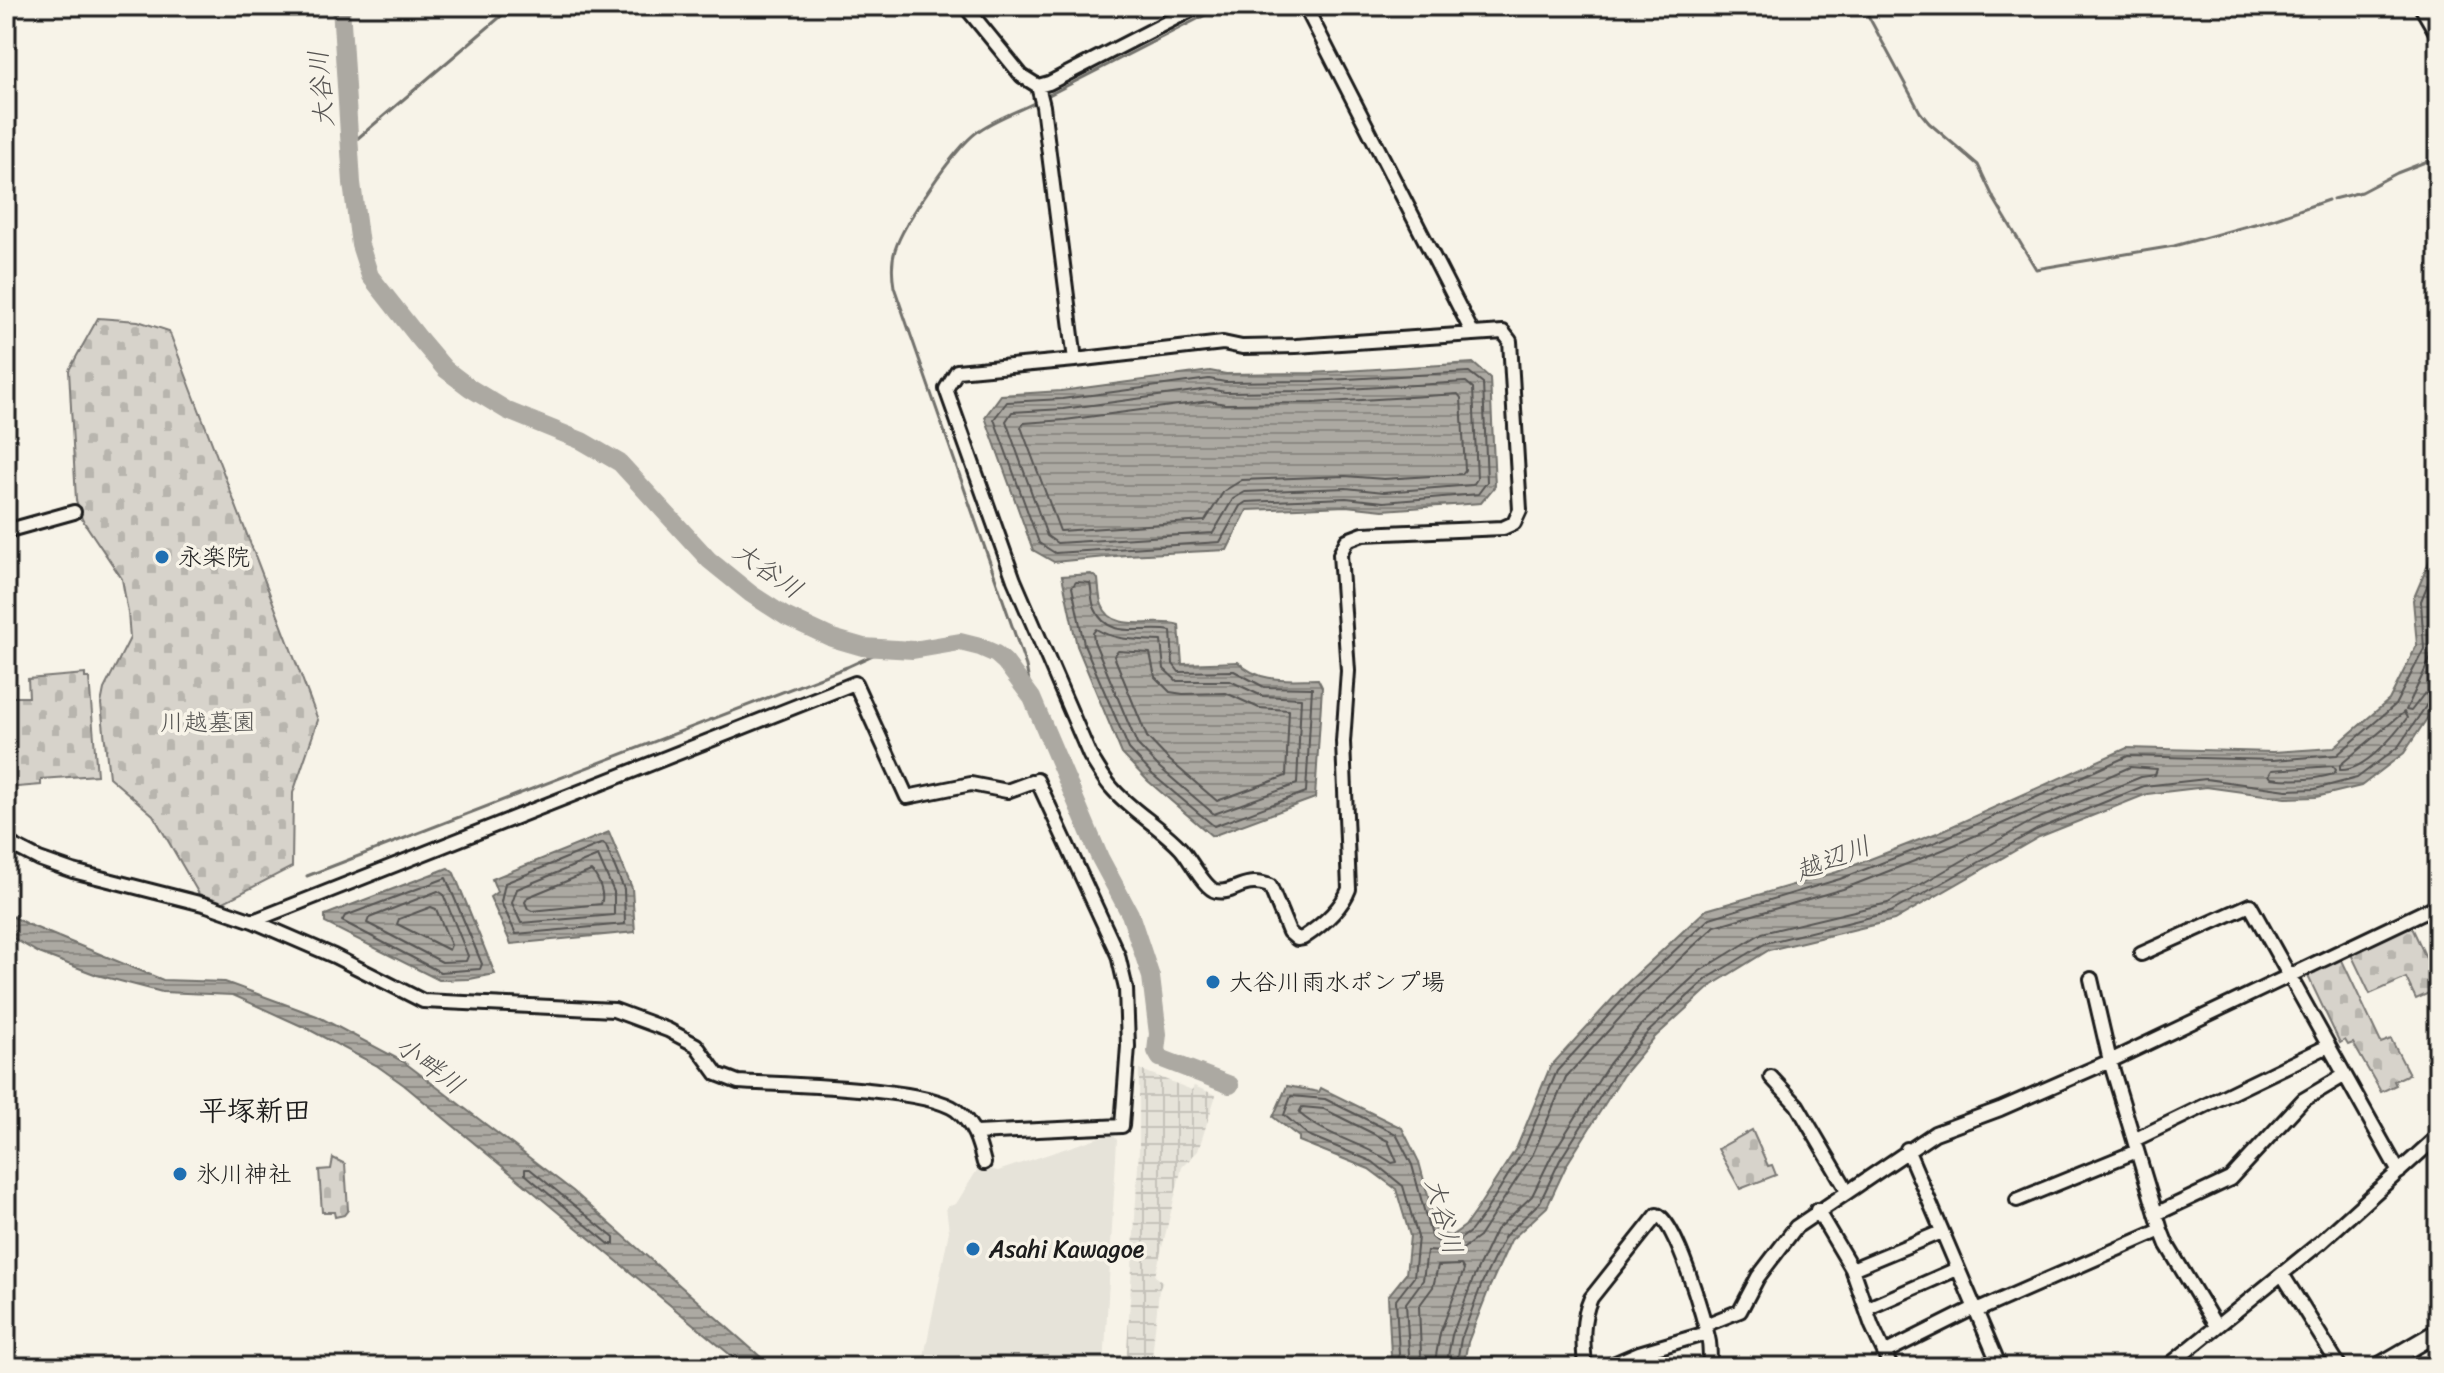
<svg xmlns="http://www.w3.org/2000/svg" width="2444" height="1373" font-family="Sriracha,'Klee One',sans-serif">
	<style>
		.built { fill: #e6e3d9 }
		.industrial { fill: url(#industrial-grid) }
		.cemetery { fill: url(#cemetery-stones); stroke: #7a7874; stroke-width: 2 }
		.water { fill: url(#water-rules); stroke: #72716c; stroke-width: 2 }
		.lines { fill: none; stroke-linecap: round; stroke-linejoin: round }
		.shore { stroke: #565452; stroke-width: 2 }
		.stream { stroke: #72716c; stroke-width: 3 }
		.river { stroke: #aca9a2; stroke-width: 18 }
		.minor-casing { stroke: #1c1c1c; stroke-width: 18 }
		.major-casing { stroke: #1c1c1c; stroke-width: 22 }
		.minor { stroke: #f7f3e8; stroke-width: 12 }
		.major { stroke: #f7f3e8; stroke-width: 16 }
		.poi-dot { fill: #1f6fb2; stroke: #f7f3e8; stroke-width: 3 }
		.labels { text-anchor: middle; stroke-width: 7; stroke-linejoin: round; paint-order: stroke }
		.poi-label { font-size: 24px; fill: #1c1c1c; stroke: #f7f3e8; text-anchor: start }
		.park-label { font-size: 24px; fill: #545351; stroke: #f7f3e8 }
		.water-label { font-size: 26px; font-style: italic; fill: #565452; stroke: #f7f3e8 }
		.quarter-label { font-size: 28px; font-weight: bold; fill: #1c1c1c; stroke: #f7f3e8 }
	</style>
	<defs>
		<pattern id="industrial-grid" width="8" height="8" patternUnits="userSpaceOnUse" patternTransform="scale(2)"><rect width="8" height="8" fill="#e6e3d9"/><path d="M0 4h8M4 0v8" fill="none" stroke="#c5c2ba"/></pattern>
		<pattern id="cemetery-stones" width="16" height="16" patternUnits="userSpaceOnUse" patternTransform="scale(2)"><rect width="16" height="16" fill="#d7d3cb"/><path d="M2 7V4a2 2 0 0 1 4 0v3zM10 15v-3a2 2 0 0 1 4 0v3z" fill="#b8b5ae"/></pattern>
		<pattern id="water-rules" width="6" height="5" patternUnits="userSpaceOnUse" patternTransform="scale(2)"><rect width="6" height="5" fill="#aca9a2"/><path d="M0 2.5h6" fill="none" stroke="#8b8983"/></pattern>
	</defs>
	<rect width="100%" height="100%" fill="#f7f3e8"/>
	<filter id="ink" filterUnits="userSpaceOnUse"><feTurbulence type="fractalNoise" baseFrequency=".0125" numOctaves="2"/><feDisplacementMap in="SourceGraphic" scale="16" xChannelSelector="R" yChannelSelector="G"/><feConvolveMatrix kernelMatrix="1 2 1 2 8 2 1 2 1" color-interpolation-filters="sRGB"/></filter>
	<g filter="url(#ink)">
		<path class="built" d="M1112 1133 1117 1140 1104 1367H922L949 1231 946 1207 956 1204 979 1167 998 1171Z"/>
		<path class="industrial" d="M1139 1069 1192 1090 1194 1086 1216 1095 1198 1151 1182 1167 1155 1276 1163 1282 1159 1290 1151 1367H1126L1139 1150Z"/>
		<path class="cemetery" d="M98 318 138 321 169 331 318 720 293 793 292 867 220 904 199 894 153 815 109 777 101 704 104 689 130 638 128 613 122 579 82 519 76 500 69 370Z
			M85 674V678H89L97 775 41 779V785L6 788V697H29L28 679Z
			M2410 923 2438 984V989L2416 999 2406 978 2370 994 2350 952Z
			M2340 956 2381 1043 2391 1039 2409 1074 2394 1081 2396 1085 2381 1092 2353 1043 2348 1045 2345 1040 2340 1043 2306 972Z
			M1752 1130 1768 1166 1772 1165 1776 1175 1740 1189 1718 1149Z
			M333 1158 345 1164 348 1210 344 1215 335 1217 334 1212H322L319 1170 331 1169Z"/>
		<path class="water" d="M1473 363 1490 378 1495 486 1481 503 1383 510 1346 506 1247 510 1227 550 1126 555 1054 562 1033 550 985 417 1001 395 1061 391 1210 371 1226 374 1312 373Z
			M2438 541V702L2404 753 2361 786 2316 797 2286 798 2206 787 2147 794 2039 837 1894 920 1769 950 1712 985 1654 1038 1623 1075 1567 1164 1547 1207 1511 1240 1490 1286 1468 1342 1463 1367H1387L1391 1355 1388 1296 1406 1274 1410 1236 1396 1189 1369 1169 1299 1141V1137L1273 1117 1287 1086 1319 1092 1321 1088 1402 1128 1419 1162 1438 1233 1451 1236 1465 1226 1477 1209 1517 1147 1550 1067 1626 984 1706 910 1837 872 1937 833 2127 748 2273 752 2333 748 2389 700 2417 645 2413 600Z
			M1091 574 1098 579C1099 587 1099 598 1102 605 1113 635 1156 617 1179 625L1182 664 1238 662C1260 684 1289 679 1318 679L1322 687 1315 798 1212 836 1148 781 1122 754 1077 646 1062 576Z
			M609 832 632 888 635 932 511 944 490 897 497 892 492 879Z
			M448 868 454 873 495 974 470 979 439 980 325 923V915Z
			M6 913 27 924 163 980 225 982 317 1016 404 1062 573 1191 772 1367H745L404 1085 376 1065 308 1029 233 995 162 992 97 975 39 953 6 934Z"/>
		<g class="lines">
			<path class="shore" d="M1469 372 1483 383 1487 482 1478 494 1384 502 1346 498 1246 502 1240 506 1220 542 1055 553 1039 543 994 419 1007 402 1062 399 1209 379 1225 382 1312 381Z
				M1466 382 1473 388 1477 479 1473 485 1384 492 1346 488 1245 492 1233 499 1213 533 1057 543 1047 536 1006 421 1012 412 1063 409 1209 389 1225 392 1313 391Z
				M1458 394 1461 398 1465 470 1462 474 1384 479 1345 476 1242 480 1224 491 1205 521 1060 531 1021 427 1024 423 1065 420 1209 401 1225 404 1313 403Z
				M1076 582 1090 583C1092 591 1091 601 1095 609 1109 642 1145 625 1171 631L1173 664 1179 672 1234 671 1264 687 1312 688 1306 792 1214 826 1153 775 1129 749 1084 644 1072 587Z
				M2438 585 2432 602 2435 649 2406 710 2411 711 2424 694 2438 690
				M1096 629C1118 642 1137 639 1161 641L1164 669 1177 681H1230L1262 696 1301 698 1297 784 1214 814 1160 768 1137 744 1094 641 1093 633Z
				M1118 651 1150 653 1155 677 1170 692 1183 694 1226 693 1259 708 1289 710 1286 776 1217 801 1168 759 1147 737 1114 656Z
				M2404 712 2407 718C2394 736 2363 772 2340 770V765Z
				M2333 766 2336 770 2334 774C2313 780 2293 781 2271 778L2269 775 2272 770Z
				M603 843 606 846 624 889 625 924 516 934 501 902 505 883Z
				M598 856 614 892V915L521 923 512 903 517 889Z
				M591 871C599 878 605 895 601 904L532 911 528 909 525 902 528 897Z
				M446 878 482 964 480 969 440 972 342 921 345 916Z
				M438 891 443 894 468 956 466 961 442 962 367 923 369 918Z
				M431 907 436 909 451 945 449 950 397 924 399 919Z
				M1302 1107 1324 1109 1388 1141 1397 1162 1392 1163C1362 1142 1328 1138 1299 1113Z
				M525 1169H530L614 1238V1244H609L532 1180 525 1174Z
				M1396 1367 1399 1354 1396 1300 1414 1277 1418 1237 1403 1186 1373 1162 1308 1135 1284 1115 1291 1096 1325 1099 1396 1134 1412 1165 1431 1236 1437 1241 1455 1243 1471 1231 1484 1214 1523 1151 1557 1071 1632 990 1710 918 1840 879 1941 840 2128 756 2273 760 2337 755 2395 705 2424 649 2421 601 2438 559
				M1406 1367 1409 1354 1406 1303 1423 1280 1427 1251 1457 1253 1479 1237 1532 1156 1566 1077 1639 997 1715 926 1843 889 1945 849 2130 767 2157 769 2155 775 2141 777 2032 821 1888 903 1762 933 1700 971 1641 1025 1609 1064 1552 1155 1532 1196 1496 1230 1473 1279 1452 1335 1446 1367
				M1419 1367 1421 1354 1419 1306 1433 1287 1438 1266 1461 1265 1464 1270 1440 1333 1434 1367
				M1456 1367 1461 1339 1482 1283 1505 1236 1540 1202 1560 1160 1617 1070 1648 1032 1708 978 1766 943 1891 912 2036 830 2144 786 2206 779 2287 790 2315 789 2357 778 2398 747 2428 703 2438 700"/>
			<path class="stream" d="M1863 6 1920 112 1929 123 1978 165 1994 199 2036 269 2174 246 2273 219 2328 200
				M1045 97 1223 6
				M351 144 513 6
				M2333 199 2361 192 2397 173 2438 157
				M1032 698 1026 666 894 287C892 275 891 263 895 250 903 224 954 149 977 132 994 119 1019 111 1038 101
				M307 876 847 667 884 650"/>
			<path class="river" d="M341 6 352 183 360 245 370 276 418 337 445 369 470 388 508 411 582 441 620 463 709 560 751 594 785 616 832 638 863 647 913 650 960 642 980 647 996 654 1005 662 1032 698 1100 858 1130 914 1151 977 1158 1034 1156 1051 1160 1058 1230 1085"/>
			<g class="minor-casing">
				<path id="minor" d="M965 6 1022 76 1038 86 1049 83 1199 6
					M1305 6 1473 334
					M1038 86 1043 106 1075 360 957 371 946 389 1014 580 1090 756C1097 766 1103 778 1111 787 1131 811 1160 826 1181 849 1190 859 1205 889 1216 891 1235 895 1241 876 1270 886L1289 932 1297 939 1303 938C1321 926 1341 910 1349 889L1343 742 1348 671 1340 554 1347 540 1363 534 1503 528 1514 523 1520 510 1510 341 1503 332 1296 346 1242 347 1223 343 1075 360
					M6 531 74 512
					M6 842 39 859 73 871 207 905 253 921 334 956 423 1001 614 1010 668 1030 696 1045 717 1074 738 1082C783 1085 925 1087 956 1110 974 1124 979 1143 984 1163
					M253 921 855 683 907 797 971 784 1007 791 1037 780 1118 955 1126 989 1128 1046 1122 1126 976 1133
					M2141 954 2250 905 2399 1172
					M2091 979 2110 1061 2161 1230 2167 1245 2216 1326
					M1771 1077 1797 1105 1847 1190
					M2134 1140 2328 1046
					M1907 1149 2000 1367
					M2017 1200 2137 1151
					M1817 1210 1852 1269 1872 1326 1891 1367
					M2156 1214 2230 1179 2303 1100 2345 1075
					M1852 1269 1941 1232
					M2282 1274 2340 1367
					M1866 1309 1957 1269
					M1976 1311 2161 1230
					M1705 1325 1740 1311 1758 1277 1796 1227 1935 1133 2000 1109 2110 1061 2438 905
					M1884 1353 1974 1308
					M1585 1367C1583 1343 1581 1320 1591 1298L1657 1215C1675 1219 1705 1320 1709 1342 1710 1350 1710 1358 1710 1367
					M1606 1367 1639 1353 1707 1333
					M2167 1367 2321 1242 2438 1136"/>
			</g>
			<g class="major-casing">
				<path id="major" d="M2423 6 2438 32
					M2378 1367 2438 1332"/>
			</g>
			<use href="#minor" class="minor"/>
			<use href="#major" class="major"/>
		</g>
	</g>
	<g class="poi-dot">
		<circle cx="162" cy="557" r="8"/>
		<circle cx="1213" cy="982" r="8"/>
		<circle cx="180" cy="1174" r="8"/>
		<circle cx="973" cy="1249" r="8"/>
	</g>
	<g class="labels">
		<g class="poi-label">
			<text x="178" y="565">永楽院</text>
			<text x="1229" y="990">大谷川雨水ポンプ場</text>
			<text x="196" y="1182">氷川神社</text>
			<text x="989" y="1257">Asahi Kawagoe</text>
		</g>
		<g class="park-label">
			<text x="208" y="730">川越墓園</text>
		</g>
		<g class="water-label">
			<text transform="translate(321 89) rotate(-95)" y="9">大谷川</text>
			<text transform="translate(768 570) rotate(35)" y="9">大谷川</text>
			<text transform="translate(1833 858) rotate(-21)" y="9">越辺川</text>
			<text transform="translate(430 1065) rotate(37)" y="9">小畔川</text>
			<text transform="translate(1444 1216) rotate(75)" y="9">大谷川</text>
		</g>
		<g class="quarter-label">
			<text x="255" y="1120">平塚新田</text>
		</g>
	</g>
	<rect width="2444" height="1373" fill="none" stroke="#f7f3e8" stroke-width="32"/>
	<rect x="16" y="16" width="2412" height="1341" fill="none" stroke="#1c1c1c" stroke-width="3" filter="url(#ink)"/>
</svg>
